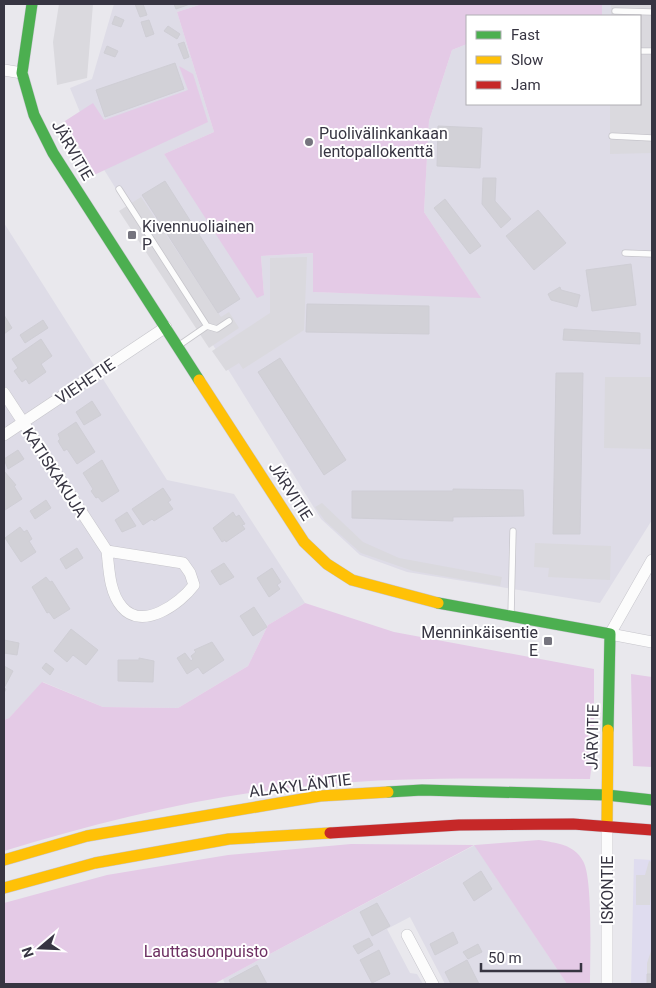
<svg xmlns="http://www.w3.org/2000/svg" width="656" height="988" font-family="Roboto,sans-serif">
	<style>
		.residential { fill: #dedce7 }
		.commercial { fill: #dfdcef }
		.green { fill: #e4cae6 }
		.parking { fill: #dad9de }
		.building { fill: #d2d1d7; stroke: #cfced5 }
		.lines { fill: none; stroke-linecap: round; stroke-linejoin: round }
		.lane-casing { stroke: #c6c5cb; stroke-width: 7 }
		.street-casing { stroke: #c6c5cb; stroke-width: 12 }
		.fast-casing { stroke: #c8c6d1; stroke-width: 12 }
		.slow-casing { stroke: #c8c6d1; stroke-width: 12 }
		.jam-casing { stroke: #c8c6d1; stroke-width: 12 }
		.lane { stroke: #fcfcfc; stroke-width: 5.5 }
		.street { stroke: #fcfcfc; stroke-width: 11 }
		.fast { stroke: #4caf50; stroke-width: 11 }
		.slow { stroke: #ffc107; stroke-width: 11 }
		.jam { stroke: #c62828; stroke-width: 11 }
		.poi-dot { fill: #75747e; stroke: #fff; stroke-width: 2 }
		.labels { text-anchor: middle; stroke-width: 4; stroke-linejoin: round; paint-order: stroke }
		.poi-label { font-size: 16px; fill: #373542; stroke: #fff; text-anchor: start }
		.street-label { font-size: 16px; fill: #373542; stroke: #fff }
		.park-label { font-size: 16px; fill: #6d3062; stroke: #fff }
	</style>
	<rect width="100%" height="100%" fill="#e9e8ed"/>
	<path class="residential" d="M114 4H202L177 12 214 132 164 154 264 295 261 256 314 253 313 292 480 297 424 212 429 121 452 50 467 44V104H640V16H602V4H652V520L600 603 407 572 360 555 321 519 103 168 70 88 92 79Z
		M4 223 167 480 234 494 305 603 268 625 248 666 178 708 103 707 43 682 9 718 4 720Z
		M475 845 567 984H445L410 917 387 929 410 973 417 974 423 984H225L223 979Z"/>
	<path class="commercial" d="M634 859 652 860V984H631Z"/>
	<path class="green" d="M202 4H602V16H467V44L452 50 429 121 424 212 481 298 313 292V253L261 256 264 295 257 298 164 154 214 132 177 12Z
		M179 66 193 74 208 122 94 175 65 121 93 103 104 120 188 90Z
		M305 603 394 632 594 669V744L590 779C499 779 408 776 318 785 211 794 106 820 4 851V720L9 718 42 682 103 707 178 708 248 666 268 625Z
		M631 674 652 677V767L633 766Z
		M539 840C556 843 574 844 583 861 593 877 590 961 590 984H567L474 845 214 984H4V903L107 875 228 855 351 844 475 845Z"/>
	<path class="parking" d="M59 4H93L87 78 57 85 53 42Z
		M611 4H652V153L610 154V104H640V16H611Z
		M141 197 221 317 229 312 239 328 209 348 119 211Z
		M307 257 304 330 243 369 239 363 226 371 212 351 270 313V258Z
		M605 377H652V449L604 448Z
		M322 503 363 542 399 558 502 577 500 586 413 571 361 553 325 521 315 507Z
		M535 543 611 546 610 580 548 577 549 568 534 567Z
		M649 861 652 862 650 905H636V875H645Z
		M652 948V974H647V963Z"/>
	<path class="building" d="M135 4H143L147 15 140 17Z
		M174 4H190L176 9Z
		M115 16 124 20 121 27 112 24Z
		M149 20 154 34 146 37 141 22Z
		M168 26 180 34 177 39 164 31Z
		M184 42 189 57 184 59 178 44Z
		M107 46 118 51 115 57 104 53Z
		M175 63 184 89 105 117 96 90Z
		M438 126 482 128 480 168 437 166Z
		M483 178H496L495 201 511 219 501 228 482 204Z
		M165 181 240 299 218 313 142 195Z
		M445 199 481 246 470 254 434 208Z
		M538 210 566 243 534 270 506 236Z
		M631 264 636 305 592 311 586 270Z
		M560 287 561 290 580 295 577 307 551 300 548 294Z
		M307 304 429 306V334L306 332Z
		M4 315 12 328 4 334Z
		M43 320 48 328 25 343 20 335Z
		M564 329 640 333V344L563 340Z
		M41 339 52 356 41 364 46 372 29 384 26 379 22 382 14 371 18 368 12 359Z
		M280 358 346 460 324 475 258 372Z
		M556 373H583L580 534H553Z
		M92 401 101 415 84 425 76 412Z
		M76 422 95 452 77 464 67 449 64 451 58 441 60 439 58 434Z
		M18 450 24 459 8 469 4 459Z
		M102 460 119 491 102 502 98 497 96 498 91 491 93 489 83 473Z
		M4 471 16 485 14 486 22 499 5 510Z
		M163 488 171 500 168 502 173 509 154 521 152 519 143 525 132 509Z
		M453 489 523 490 524 516 453 517V521L352 518V491H453Z
		M46 500 51 508 35 519 30 511Z
		M127 512 136 526 122 532 115 520Z
		M233 512 236 517 239 515 245 524 242 525 245 529 226 542 225 540 222 542 213 528Z
		M20 527 24 532 27 530 32 539 29 541 36 552 21 562 5 538Z
		M77 548 83 558 66 569 60 559Z
		M224 563 234 577 220 585 211 571Z
		M272 568 281 582 277 585 280 589 269 597 257 578Z
		M46 577 50 582 52 581 70 609 54 619 49 612 47 613 32 587Z
		M254 607 267 627 253 636 240 616Z
		M71 629 98 650 86 665 73 655 67 662 54 651Z
		M4 640 19 643 17 655 4 653Z
		M212 642 224 660 203 674 198 667 187 674 177 658 185 653 191 661 193 659 191 656 196 652 194 650Z
		M139 658 154 661 153 682 118 681V660H139Z
		M46 663 54 669 50 675 42 668Z
		M4 666 13 671 4 688 6 689 4 693Z
		M481 871 492 889 474 901 463 883Z
		M377 903 390 926 372 936 360 912Z
		M453 932 458 943 435 955 430 944Z
		M369 938 373 945 358 954 353 946Z
		M478 944 482 952 468 959 463 952Z
		M379 950 390 974 372 983 360 960Z
		M467 960 479 984H451L445 972Z
		M257 965 267 984H231L229 980Z
		M647 974H652V984H647Z"/>
	<g class="lines">
		<g class="lane-casing">
			<path id="lane" d="M615 11 652 12
				M640 51H652
				M612 136 652 138
				M119 189 207 326 178 346
				M625 253 652 254
				M207 326 217 329 229 321
				M511 614 513 531"/>
		</g>
		<g class="street-casing">
			<path id="street" d="M4 70 22 73
				M4 393 107 551C109 568 109 592 122 607 142 631 180 604 194 585L190 573 183 563 107 551
				M4 435 166 327
				M652 560 610 634 652 642
				M407 935 433 984
				M607 984V826"/>
		</g>
		<g class="fast-casing">
			<path id="fast" d="M32 4 22 73 34 115 53 153 199 380
				M438 603 610 634 608 730
				M388 792 422 790 607 795 652 800"/>
		</g>
		<g class="slow-casing">
			<path id="slow" d="M199 380 304 542 327 564 352 580 438 603
				M607 826 608 730
				M4 860 87 836 320 796 388 792
				M4 888 95 863 229 839 330 833"/>
		</g>
		<g class="jam-casing">
			<path id="jam" d="M330 833 459 825 573 824 652 830"/>
		</g>
		<use href="#lane" class="lane"/>
		<use href="#street" class="street"/>
		<use href="#fast" class="fast"/>
		<use href="#slow" class="slow"/>
		<use href="#jam" class="jam"/>
	</g>
	<g class="poi-dot">
		<circle cx="309" cy="142" r="5"/>
		<rect x="127" y="230" width="10" height="10" rx="2.5"/>
		<rect x="543" y="636" width="10" height="10" rx="2.5"/>
	</g>
	<g class="labels">
		<g class="poi-label">
			<text x="319" y="139">Puolivälinkankaan<tspan x="319" dy="18">lentopallokenttä</tspan></text>
			<text x="142" y="232">Kivennuoliainen<tspan x="142" dy="18">P</tspan></text>
			<text x="538" y="638" text-anchor="end">Menninkäisentie<tspan x="538" dy="18">E</tspan></text>
		</g>
		<g class="street-label">
			<text transform="translate(73 150) rotate(60)" y="6">JÄRVITIE</text>
			<text transform="translate(85 381) rotate(-34)" y="6">VIEHETIE</text>
			<text transform="translate(55 472) rotate(57)" y="6">KATISKAKUJA</text>
			<text transform="translate(291 491) rotate(57)" y="6">JÄRVITIE</text>
			<text transform="translate(592 737) rotate(-89)" y="6">JÄRVITIE</text>
			<text transform="translate(300 785) rotate(-7)" y="6">ALAKYLÄNTIE</text>
			<text transform="translate(607 890) rotate(-90)" y="6">ISKONTIE</text>
		</g>
		<g class="park-label">
			<text x="206" y="957">Lauttasuonpuisto</text>
		</g>
	</g>
	<rect width="656" height="988" fill="none" stroke="#373542" stroke-width="10"/>
	<rect x="466" y="15" width="175" height="90" fill="#ffffff" stroke="#afaeb3"/>
	<rect x="476" y="31" width="25" height="8" fill="#4caf50" stroke="#afaeb3"/>
	<text x="511" y="40" font-size="15" fill="#373542">Fast</text>
	<rect x="476" y="56" width="25" height="8" fill="#ffc107" stroke="#afaeb3"/>
	<text x="511" y="65" font-size="15" fill="#373542">Slow</text>
	<rect x="476" y="81" width="25" height="8" fill="#c62828" stroke="#afaeb3"/>
	<text x="511" y="90" font-size="15" fill="#373542">Jam</text>
	<g transform="translate(40 948) rotate(251)" stroke="#ffffff" stroke-width="4" paint-order="stroke">
	<path d="M0-4L9 19L0 12L-9 19Z" fill="#373542"/>
	<text y="-8" font-size="14" font-weight="bold" text-anchor="middle" fill="#373542">N</text>
	</g>
	<path d="M481 963v8h100v-8" fill="none" stroke="#373542" stroke-width="2.5"/>
	<text x="488" y="963" font-size="15" fill="#373542" stroke="#ffffff" stroke-width="4" paint-order="stroke">50 m</text>
</svg>
